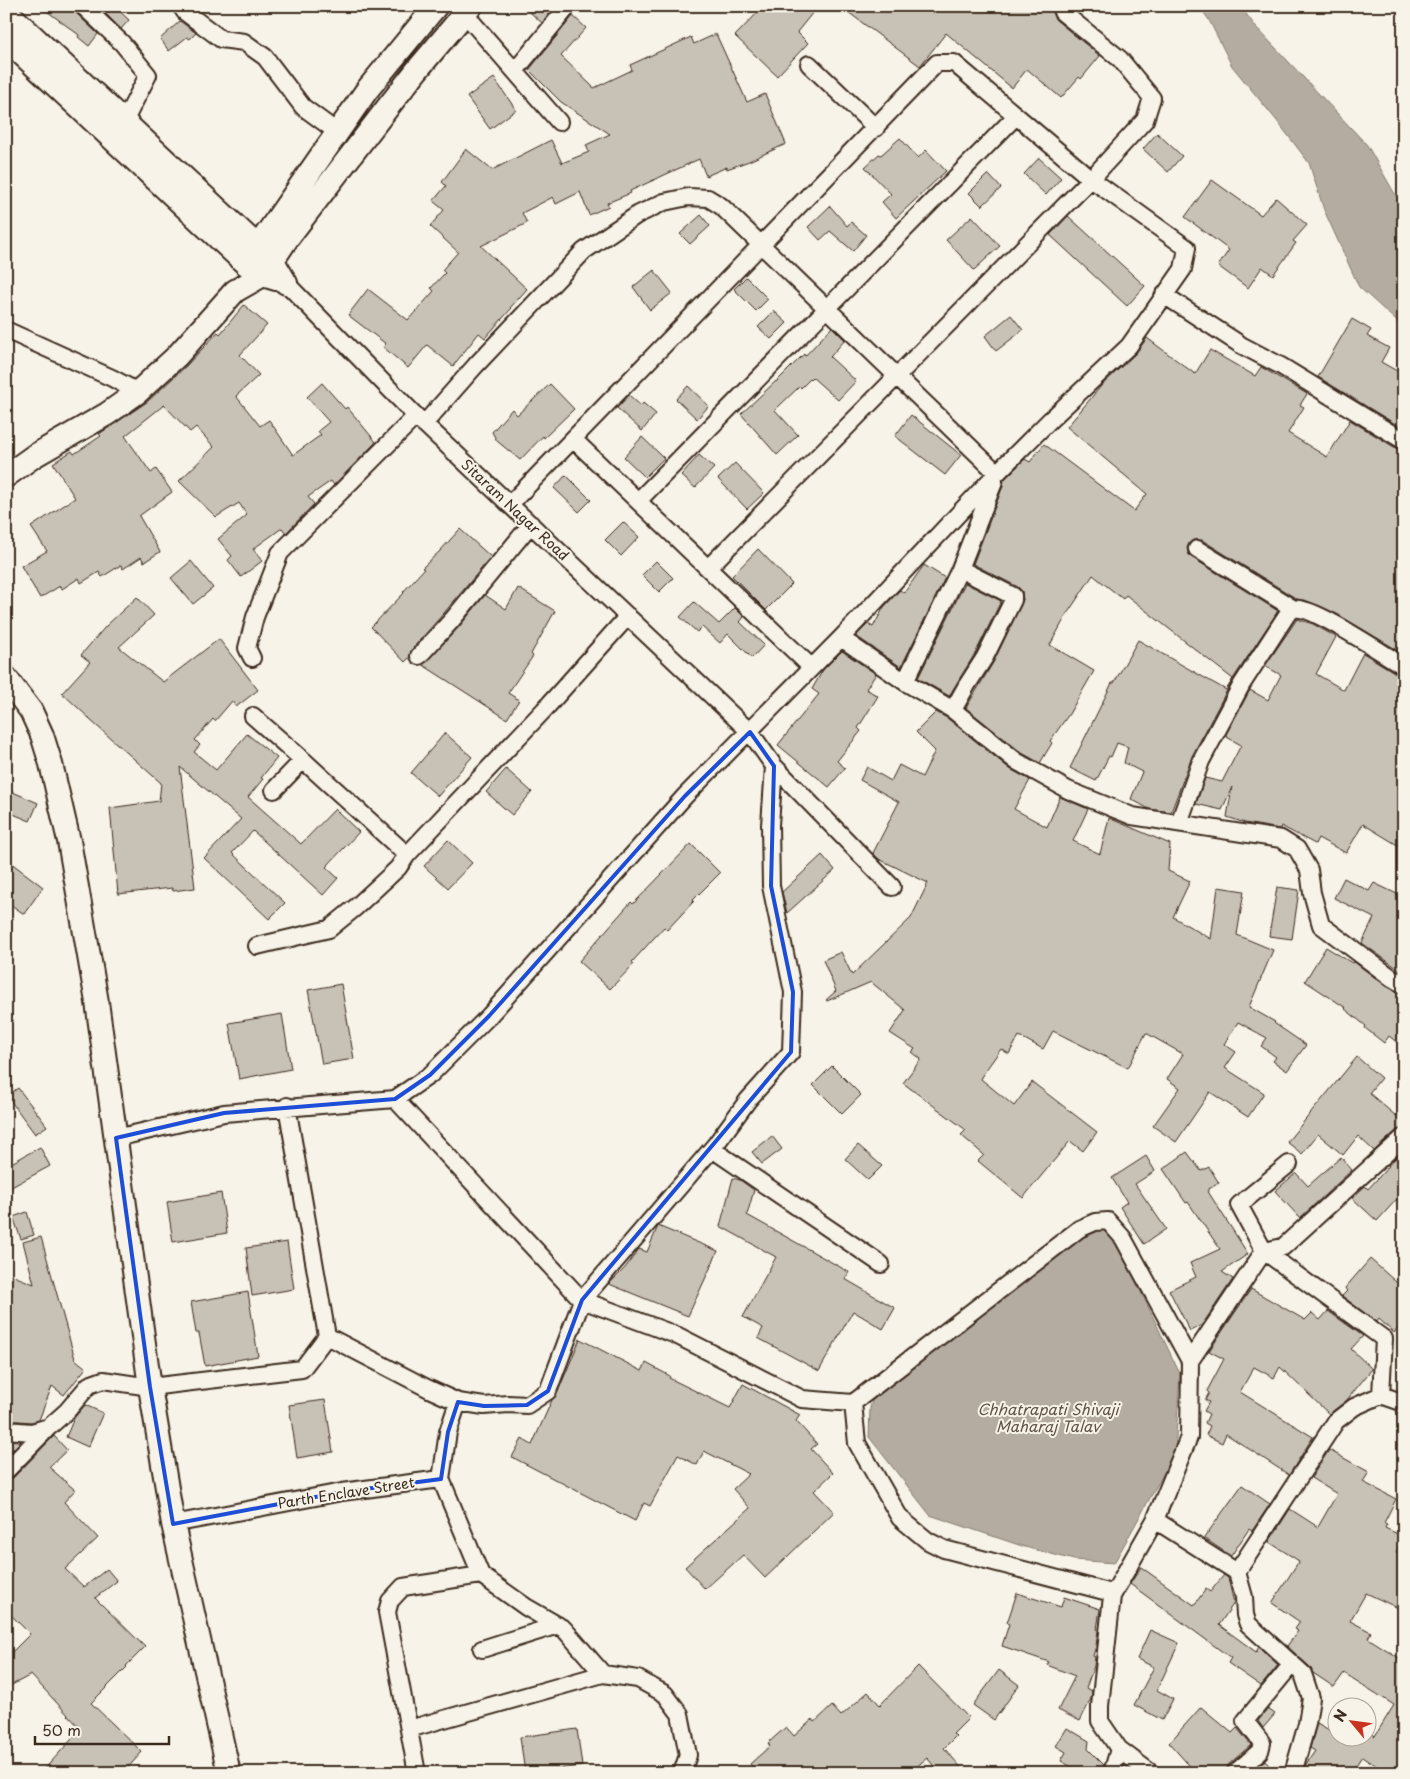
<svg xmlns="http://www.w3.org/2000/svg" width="1410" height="1779" font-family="'Playpen Sans',sans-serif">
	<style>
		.water { fill: #b4aca0; stroke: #84786c }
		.building { fill: #c8c1b6; stroke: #3b2a1e }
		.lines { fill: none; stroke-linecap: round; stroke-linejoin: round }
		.street-casing { stroke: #3b2a1e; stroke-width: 20 }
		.secondary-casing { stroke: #3b2a1e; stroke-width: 26 }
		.street { stroke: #f7f3e8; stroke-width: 16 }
		.secondary { stroke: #f7f3e8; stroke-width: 22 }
		.marked { fill: none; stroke: #1d4ed8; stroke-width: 4; stroke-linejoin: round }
		.labels { text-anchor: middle; stroke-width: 4; stroke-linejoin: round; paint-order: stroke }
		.street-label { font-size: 14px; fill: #3b2a1e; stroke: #f7f3e8 }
		.water-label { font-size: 15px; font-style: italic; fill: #5f5145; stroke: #f7f3e8 }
	</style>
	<rect width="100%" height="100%" fill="#f7f3e8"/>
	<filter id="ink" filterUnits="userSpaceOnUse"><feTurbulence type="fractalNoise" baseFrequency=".02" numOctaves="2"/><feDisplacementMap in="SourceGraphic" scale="10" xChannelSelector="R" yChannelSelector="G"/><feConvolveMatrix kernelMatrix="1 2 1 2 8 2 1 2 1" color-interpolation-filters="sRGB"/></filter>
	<g filter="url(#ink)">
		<path class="water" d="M1199 6H1240L1256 27 1367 145 1404 210V328L1359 287 1324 210 1309 163 1277 121 1232 66 1209 20Z
			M1105 1228 1114 1235 1180 1374 1175 1453 1114 1563 1074 1560 1025 1547 930 1515 869 1437 870 1408 875 1390 886 1377 1092 1230Z"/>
		<path class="building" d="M40 6H73L76 13 98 34 89 46 78 37 79 35Z
			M98 6H114L129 20 121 29Z
			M523 6H555L542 23Z
			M764 6H818L797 32 808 43 777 76 735 36Z
			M840 6H1049L1053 9V15L1056 20 1100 56 1081 79 1079 77 1061 98 1027 69 1012 88 946 33 920 66Z
			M573 16 586 28 561 56 594 88 632 70 630 65 691 37 694 44 716 34 747 102 765 94 786 144 749 161 727 169V167L706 176 699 159 630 191 631 193 607 203 609 206 589 215 580 192 556 204 553 197 522 213 527 223 481 246 527 289 510 308 511 309 485 338 479 333 453 366 427 345 408 368 383 347 386 344 348 315 368 289 408 320 434 291 431 288 445 273 442 270 458 252 430 226 444 210 433 201 446 186 442 182 466 149 492 170 551 140 562 163 589 152 586 145 610 134 561 102 529 70Z
			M180 21 196 33 190 39 187 37 169 51 160 39Z
			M494 78 516 110 490 129 467 97Z
			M1157 133 1182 156 1168 172 1143 149Z
			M900 138 918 158 926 150 946 171 896 218 882 202 891 194 865 167 879 154 881 155Z
			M1039 158 1061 178 1046 195 1024 174Z
			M988 174 1001 188 982 206 969 193Z
			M1212 180 1261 215 1276 198 1307 225 1293 241 1296 243 1273 275 1262 267 1248 288 1218 266 1229 250 1185 217Z
			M830 206 847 226 851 222 866 235 853 251 830 231 820 240 808 227Z
			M701 215 710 226 690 244 680 234Z
			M972 216 1000 246 974 270 946 240Z
			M1068 216 1145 286 1127 306 1050 235Z
			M654 270 672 293 650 310 633 287Z
			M746 277 768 299 756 311 734 289Z
			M244 305 267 325 240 355 259 375 236 396 260 426 269 420 293 455 321 435 318 431 329 422 307 397 322 383 345 409 347 407 376 442 334 485 331 481 308 497 314 504 286 533 282 528 253 549 262 561 241 577 228 560 232 556 218 539 247 515 239 503 216 517 179 481 214 447 196 427 190 432 164 405 125 436 151 473 156 469 172 492 139 516 160 552 144 562 141 557 123 569 121 565 102 577 99 572 81 583 79 578 62 589 60 586 40 598 21 566 47 551 31 527 75 498 53 463 72 451 74 454 101 436 99 434 147 402 186 366 218 332 220 334Z
			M774 311 787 323 771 339 758 327Z
			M1011 315 1023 330 996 351 985 336Z
			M1352 319 1371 330 1367 336 1389 348 1381 362 1404 375V425L1402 428 1318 377Z
			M832 327 845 340 830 357 856 381 838 400 812 377 801 388 800 386 775 410 798 435 777 455 741 414 776 381V382L804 354 805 356Z
			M1147 338 1195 374 1210 350 1255 376 1261 367 1307 394 1300 405 1304 407 1288 433 1327 457 1350 420 1399 450 1404 451V654L1337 614 1307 601 1297 599 1202 540H1193L1189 543 1187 548 1188 553 1191 557 1278 611 1233 679 1126 595 1123 599 1093 575 1067 614 1050 645 1094 671 1069 714 1050 741 1052 743 1040 763 1022 753 966 708 994 661 1023 600 1022 591 1018 587 973 564 1003 486 1004 480 1025 459 1030 462 1044 444 1134 511 1147 494 1067 427 1101 386 1136 353Z
			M550 384 574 409 544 438 543 436 520 460 497 441 492 432 512 409 517 415Z
			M688 386 709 406 697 419 676 399Z
			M629 395 641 406 643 403 656 414 642 431 617 408Z
			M911 415 961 455 945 475 895 436Z
			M642 437 664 458 645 477 624 457Z
			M699 455 714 468 695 488 681 475Z
			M735 463 764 493 747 509 718 479Z
			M566 475 591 500 579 512 554 488Z
			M623 522 639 537 621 556 605 540Z
			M460 529 491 557 444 613 412 649 409 658 405 662 371 627 404 593 403 592 424 569 422 568 440 551Z
			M758 549 792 584 766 610 732 576Z
			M191 561 213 588 193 604 171 578Z
			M656 561 673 578 659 592 642 575Z
			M924 565 945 578 901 667 856 636 868 624 873 627 884 607 900 590 904 593Z
			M965 583 1001 601 976 652 949 696 918 678Z
			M518 588 555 611 531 654 533 656 508 693 519 700 507 719 423 665 459 627 485 595 506 609Z
			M137 597 154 615 119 647 163 682 219 639 258 690 236 707 232 701 215 721 213 719 195 740 200 745 194 752 216 770 247 734 277 758 261 778 263 779 248 797 301 844 335 809 359 832 326 867 338 878 323 895 253 831 232 853 285 903 269 919 204 858 241 819 180 767 195 888 173 891 172 888 118 894 110 808 159 801 161 783 89 719V718L62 693 90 662 81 655 106 626Z
			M694 602 719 624 735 608 744 617 740 622 764 645 752 658 728 634 720 643 702 627 697 632 680 617Z
			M1297 619 1313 624 1336 637 1316 674 1344 690 1363 653 1399 675 1404 676V849L1363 824 1346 853 1318 838 1315 844 1281 826 1280 829 1245 823 1227 817 1232 787 1222 810 1196 804 1205 778 1222 782 1241 745 1225 736 1250 690 1268 700 1281 675 1265 666Z
			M1138 640 1226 690 1233 679 1192 756 1171 812 1149 809 1131 799 1142 772 1124 763 1128 747 1117 743 1111 757 1109 756 1096 781 1070 768 1112 683H1114Z
			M842 651 876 674 866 689 878 696 858 728 861 731 837 761 845 768 829 787 778 745 819 694 812 689 823 670Z
			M936 712 947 718 1010 769 1030 780 1014 809 1047 827 1060 797 1088 809 1073 841 1100 854 1109 818 1170 844 1168 871 1190 881 1173 917 1211 939 1218 887 1244 891 1237 935 1273 950 1249 1007 1275 1022 1274 1023 1306 1045 1287 1071 1273 1061 1276 1057 1261 1046 1267 1038 1238 1022 1224 1044 1236 1052 1225 1068 1264 1093 1248 1117 1210 1092 1176 1142 1153 1126 1180 1088 1167 1079 1183 1054 1146 1033 1128 1068 1053 1031 1043 1049 1019 1036 1009 1054 1001 1049 983 1074H984L981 1079 1014 1106 1032 1082 1097 1132 1083 1151 1070 1141 1023 1198 978 1161 984 1155 961 1135 966 1130 903 1083 921 1059 912 1052 915 1049 890 1033 905 1010 871 982 827 1001 826 1000 836 991 823 960 841 952 852 975 911 918 928 883 879 859 873 853 899 802 860 780 867 767 891 781 899 765 922 777 935 751 916 732Z
			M445 733 472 757 438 796 411 773Z
			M506 769 532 792 512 815 486 792Z
			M6 789 38 803 30 821 6 811Z
			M448 840 472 863 448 888 424 866Z
			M691 844 720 873 693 900 694 901 667 930 664 927 632 962 634 964 610 989 579 961 631 902 633 904Z
			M822 855 835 870 787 913 782 892Z
			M6 859 43 887 24 914 7 902 12 896 6 892Z
			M1344 878 1369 891 1374 883 1397 894 1401 940 1404 935V973L1362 943 1374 918 1334 898Z
			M1277 887 1299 890 1292 939 1269 936Z
			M1326 947 1352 963 1353 961 1386 986 1404 995V1048L1389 1036 1384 1043 1365 1028 1366 1026 1345 1009 1346 1008 1305 981Z
			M341 984 354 1059 322 1064 308 990Z
			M282 1014 291 1069 239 1079 229 1023Z
			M1357 1057 1381 1078 1369 1093 1396 1116 1404 1109V1127L1397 1130 1374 1151 1358 1136 1343 1155 1318 1134 1302 1154 1287 1142Z
			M832 1066 861 1095 842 1114 813 1085Z
			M18 1088 47 1126 35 1134 7 1096Z
			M772 1136 782 1149 762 1164 752 1152Z
			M858 1145 882 1166 868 1180 845 1159Z
			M40 1147 50 1166 6 1190V1166Z
			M1404 1151V1207L1397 1199 1377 1221 1352 1198 1365 1186 1368 1189 1389 1166 1388 1165Z
			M1187 1152 1201 1171 1209 1167 1219 1183 1207 1190 1248 1254 1222 1272 1233 1279 1202 1325 1190 1331 1169 1290 1196 1277 1190 1263 1220 1249 1188 1202 1186 1203 1163 1169Z
			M1146 1156 1155 1171 1135 1184 1166 1229 1144 1244 1120 1207 1127 1202 1112 1178Z
			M1341 1157 1352 1170 1300 1218 1275 1191 1296 1173 1308 1186Z
			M733 1178 740 1180 754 1190 747 1215 849 1272 845 1279 895 1308 883 1329 853 1311 819 1371 758 1338 763 1328 743 1317 776 1257 720 1226Z
			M221 1193 227 1233 173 1242 167 1202Z
			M27 1212 34 1235 21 1239 13 1217Z
			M658 1226 718 1251 688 1316 609 1284 625 1268 639 1249 647 1252Z
			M41 1237 75 1359 86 1368 64 1395 52 1386 39 1420 31 1422 6 1420V1273L34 1284 23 1242Z
			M287 1242 294 1289 252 1296 246 1248Z
			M1370 1259 1404 1289V1322L1394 1333 1379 1319 1377 1322 1342 1296 1347 1291 1345 1288Z
			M1251 1289 1305 1320 1312 1313 1320 1320 1328 1311 1363 1336 1351 1349 1372 1369 1346 1401 1329 1414 1280 1367 1274 1378 1254 1367 1240 1392 1313 1437 1289 1475 1226 1434 1222 1443 1206 1435 1210 1426 1205 1423 1209 1414 1204 1411 1209 1402 1205 1400 1209 1393 1207 1391 1224 1359 1209 1351Z
			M248 1292 258 1356 205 1366 199 1333H196L191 1302Z
			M580 1339 642 1371 646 1363 670 1376 669 1378 730 1408 743 1384 800 1415 796 1421 817 1444 811 1449 833 1473 814 1491 834 1512 765 1578 743 1555 705 1589 685 1567 750 1508 733 1489 749 1474 704 1451 697 1465 678 1455 650 1506 644 1503 635 1521 512 1457 522 1439 532 1445 552 1400 557 1394Z
			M325 1400 333 1452 297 1458 289 1405Z
			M85 1405 103 1413 88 1447 66 1437 74 1418Z
			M54 1436 67 1450 49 1467 75 1490 64 1502 98 1538 65 1569 84 1587 107 1569 117 1581 95 1598 145 1647 126 1666 127 1667 91 1703 142 1752 123 1773H41L81 1729 31 1675 6 1688V1658L30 1634 6 1610V1481L13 1478Z
			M6 1440 21 1441 6 1456Z
			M1329 1450 1369 1472 1363 1482 1396 1499 1384 1523 1387 1524 1385 1528 1404 1537 1396 1552 1404 1556V1596L1398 1608 1366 1593 1350 1621 1371 1632 1368 1638 1404 1661V1773H1387L1362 1756 1351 1773H1303L1306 1764 1315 1751 1310 1748 1317 1723 1338 1735V1736H1368V1730L1375 1736 1394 1705 1344 1673 1334 1687 1313 1673 1310 1667 1287 1646 1298 1631 1295 1629 1300 1622 1272 1603 1299 1561 1269 1542 1290 1509 1318 1527 1337 1494 1311 1478Z
			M1242 1485 1270 1504 1252 1531 1249 1529 1231 1556 1204 1538Z
			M1141 1567 1194 1605 1206 1589 1210 1592 1224 1575 1228 1578 1234 1603 1219 1625 1256 1652 1259 1647 1278 1665 1261 1686 1228 1663 1231 1658 1130 1584Z
			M1017 1593 1061 1607 1064 1597 1100 1609 1097 1629 1098 1630 1096 1646 1093 1656 1095 1657 1094 1666 1086 1688 1092 1691 1091 1699 1080 1721 1058 1710 1075 1676 1047 1665 1049 1662 1002 1646 1009 1624 1007 1623Z
			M1150 1630 1179 1643 1157 1690 1173 1699 1162 1720 1134 1705 1154 1667 1137 1659Z
			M918 1666 969 1718 953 1734 956 1736 944 1748 966 1773H940L927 1758 909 1773H758L750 1764 770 1746 768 1743 786 1727 794 1736 813 1719 815 1722 832 1706 841 1716 868 1692 880 1705Z
			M999 1670 1019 1685 994 1720 973 1705Z
			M1201 1707 1232 1733 1237 1728 1251 1745 1228 1765 1225 1773H1196L1169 1743Z
			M1268 1709 1275 1714 1263 1728 1258 1721Z
			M1067 1728 1089 1741 1088 1749 1104 1765 1102 1773H1082L1061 1761 1066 1752 1056 1746Z
			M577 1729 582 1766 525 1773 520 1737Z
			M1265 1760 1274 1773H1250Z"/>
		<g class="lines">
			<g class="street-casing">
				<path id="street" d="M83 6 122 43 148 75 124 122
					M181 6 185 12 221 39 244 42 265 57 303 107 337 132
					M465 14 559 122
					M809 64 876 128
					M515 71 566 9
					M286 283 416 416 750 732 774 766 892 887
					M1164 295 1241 345 1281 366 1404 441
					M6 330 112 378 138 392
					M424 424 476 365 584 251 637 215 664 202 688 197 708 198 721 206 997 473
					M573 439 811 667
					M638 501 1016 116
					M1197 549 1294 609
					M708 568 1091 179 1145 120 1152 98 1120 59 1062 12
					M841 638 905 682 953 710 1016 761 1068 790 1132 816 1281 839 1297 849 1309 870 1312 893 1321 925 1392 978 1404 985
					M419 656 452 620 531 524
					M252 658 247 648 255 617 280 553 416 416
					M905 682 960 569 994 482
					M953 710 967 685 985 657 1013 600V596L960 569
					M253 716 303 760
					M274 790 303 760 407 855
					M1179 823 1201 761 1242 684 1288 613C1290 612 1293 609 1295 609 1312 605 1386 656 1404 666
					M257 946 329 929 356 907 398 868 407 855 544 710 628 616
					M395 1099 582 1300 676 1335 802 1399 853 1403 1079 1229 1095 1222 1108 1221 1123 1238 1190 1361
					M287 1106 327 1336
					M116 1138 224 1113 395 1099 430 1075 489 1016 685 796 841 638 997 473 1050 420 1129 346 1183 269 1187 248 1091 179 954 63H937L510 504
					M712 1149 881 1264
					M1381 1395 1384 1339 1264 1251 1283 1247 1404 1137
					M853 1403 857 1443 900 1518 928 1541 944 1549 1108 1592 1112 1596
					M6 1430 32 1432 49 1427 67 1411 89 1385 103 1380 150 1387 302 1369 327 1336 429 1389 458 1402 484 1406 508 1404 527 1405 548 1391 582 1300 716 1144 748 1100 791 1052 793 992 771 886 770 825 774 766
					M6 1471 47 1429
					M441 1479 481 1575 526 1607 564 1629 603 1674
					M1155 1520 1237 1572
					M173 1524 342 1492 441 1479 448 1432 458 1402
					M482 1649 558 1625
					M409 1729 603 1674 638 1679 665 1694 680 1714 688 1755 682 1773
					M417 1773 387 1612 390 1601 403 1587 481 1575
					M1112 1773 1119 1749
					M1151 1773 1119 1749 1100 1721V1706L1112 1596 1155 1520 1189 1437 1190 1361 1264 1251 1239 1205 1289 1164
					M1235 1773 1260 1751 1262 1743 1245 1721 1292 1664
					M1293 1773 1307 1724 1311 1698 1303 1674 1248 1624 1245 1615 1244 1597 1237 1572 1336 1421 1354 1407 1381 1395 1404 1403"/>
			</g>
			<g class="secondary-casing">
				<path id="secondary" d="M6 11 273 261 286 283
					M6 39 246 264 263 275 276 279
					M250 258 367 90 436 6
					M6 476 34 456 107 414 138 392 177 356 235 291 263 275 289 236 388 107 417 70 471 6
					M6 678 31 711 42 735 51 764 69 841 97 1002 150 1387 173 1524 229 1773"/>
			</g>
			<use href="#street" class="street"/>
			<use href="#secondary" class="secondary"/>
		</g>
	</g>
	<path class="marked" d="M750 732 774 766 771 886 793 992 791 1052 582 1300 548 1391 527 1405 484 1406 458 1402 448 1432 441 1479 342 1492 173 1524 150 1387 116 1138 224 1113 395 1099 430 1075 489 1016 685 796Z"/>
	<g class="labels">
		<g class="street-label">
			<text transform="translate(515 510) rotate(43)" y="5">Sitaram Nagar Road</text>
			<text transform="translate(346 1493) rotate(-9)" y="5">Parth Enclave Street</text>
		</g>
		<g class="water-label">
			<text x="1048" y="1415">Chhatrapati Shivaji<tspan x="1048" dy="17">Maharaj Talav</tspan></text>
		</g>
	</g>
	<rect width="1410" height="1779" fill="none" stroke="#f7f3e8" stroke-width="25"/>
	<rect x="12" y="12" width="1385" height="1754" fill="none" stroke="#3b2a1e" stroke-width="2" filter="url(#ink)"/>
	<g transform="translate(1352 1722) rotate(299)"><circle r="24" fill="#f7f3e8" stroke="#aca397"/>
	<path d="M0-4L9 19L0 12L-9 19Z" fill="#c8321e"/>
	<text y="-8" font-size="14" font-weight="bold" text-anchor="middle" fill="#3b2a1e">N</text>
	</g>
	<path d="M35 1736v8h134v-8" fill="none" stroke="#3b2a1e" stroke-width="2.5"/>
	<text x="42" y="1736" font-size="15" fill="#3b2a1e" stroke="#f7f3e8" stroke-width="4" paint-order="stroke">50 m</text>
</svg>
